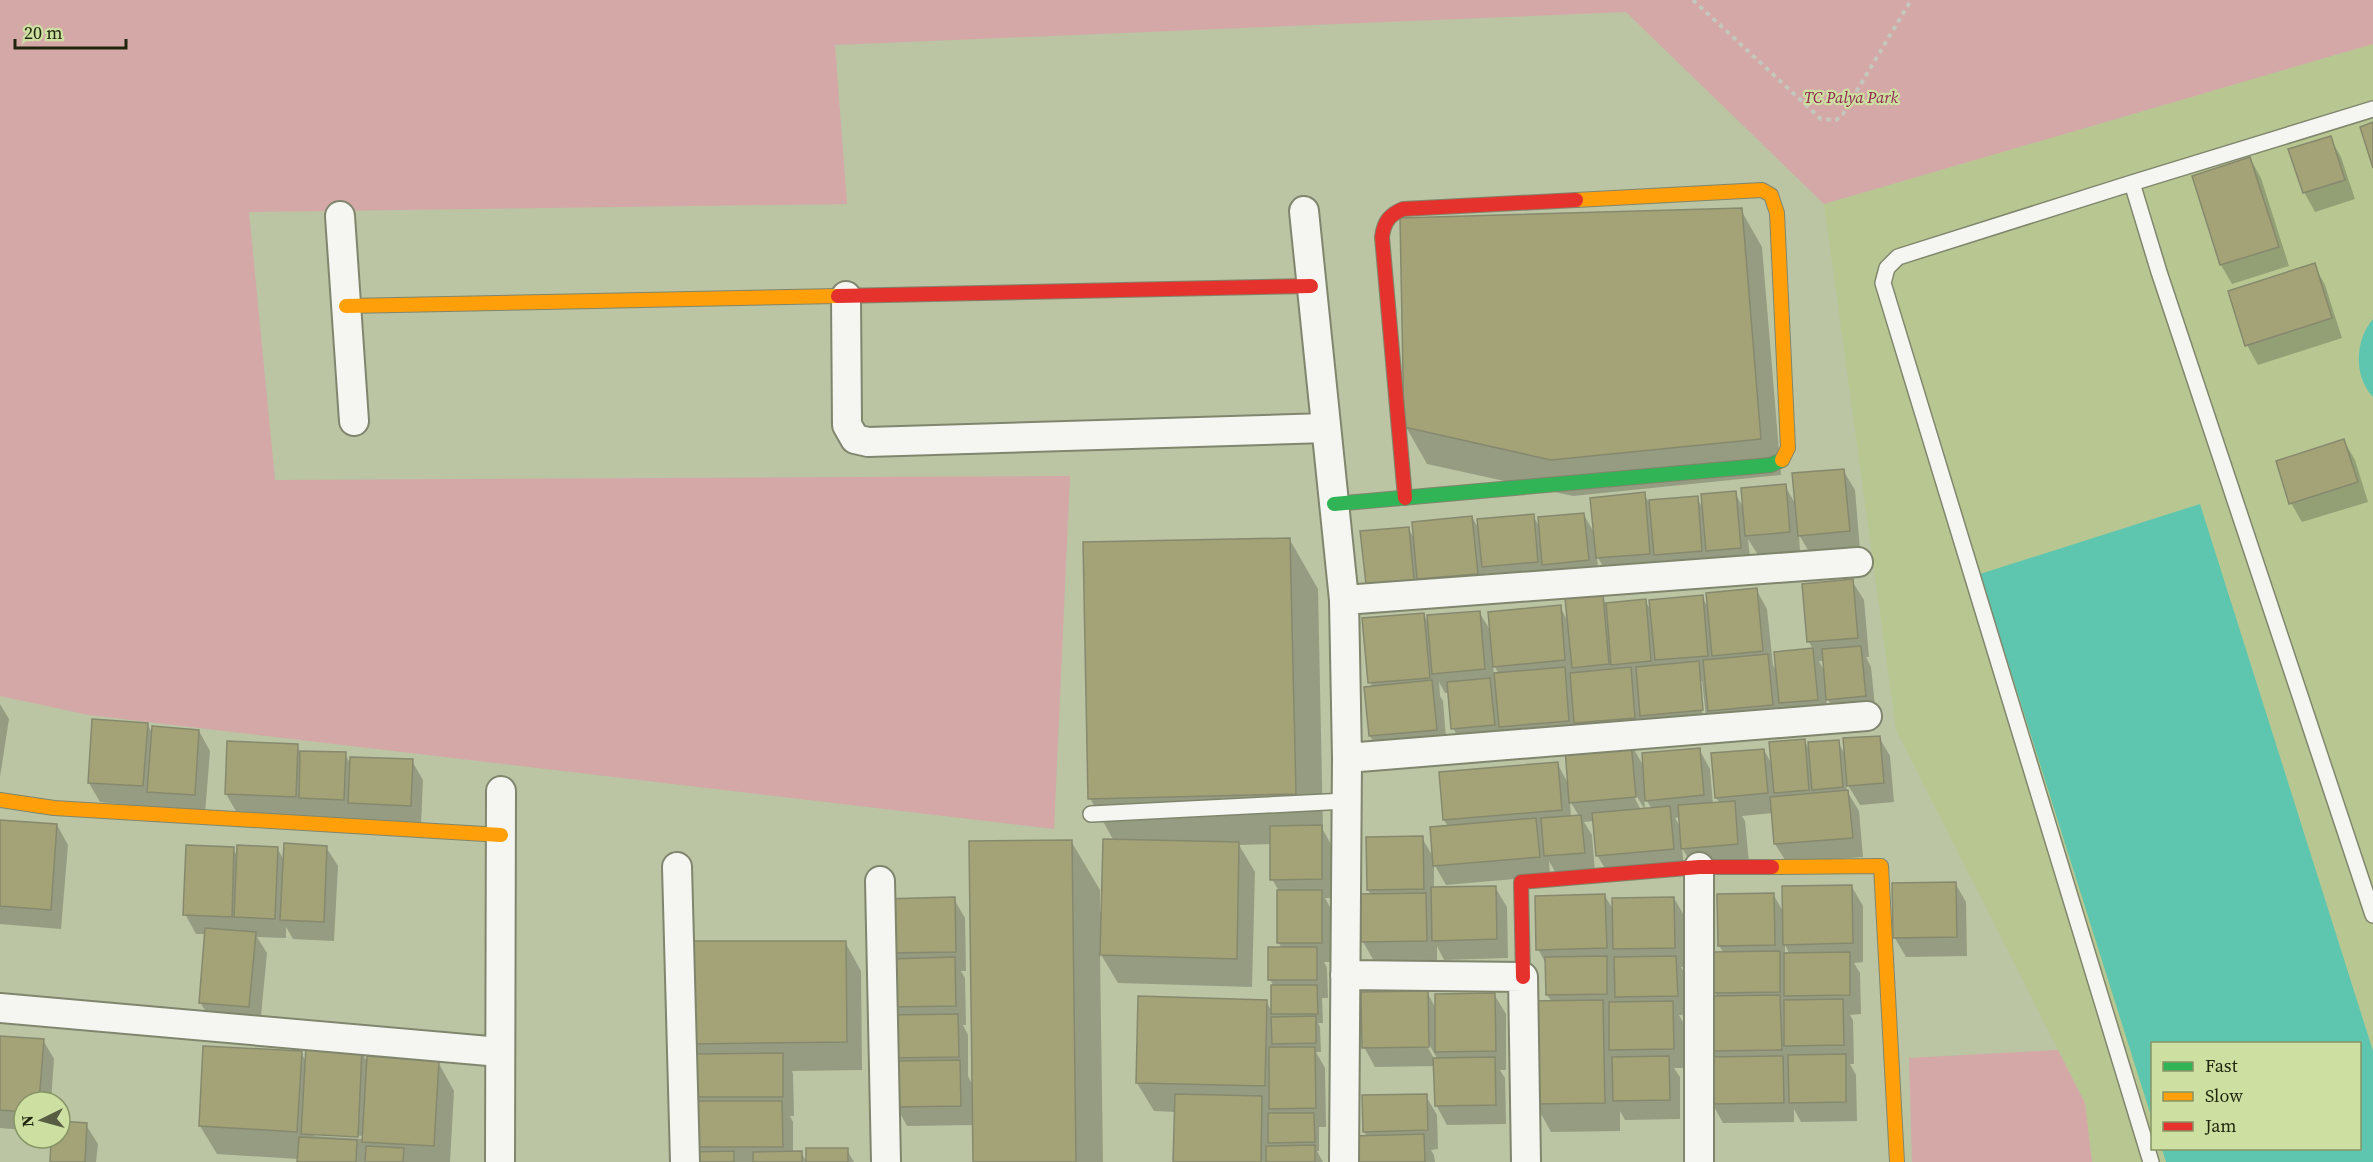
<svg xmlns="http://www.w3.org/2000/svg" width="2373" height="1162" font-family="'Source Serif 4',serif">
	<style>
		.built { fill: #b8c792; fill-rule: evenodd }
		.green { fill: #d4a8a7 }
		.water { fill: #5ec6ae }
		.shadow { fill: #0003; fill-rule: evenodd }
		.building { fill: #a3a377; stroke: #87896e; stroke-width: 1.5 }
		.lines { fill: none; stroke-linecap: round; stroke-linejoin: round }
		.lane-casing { stroke: #80866d; stroke-width: 18 }
		.street-casing { stroke: #80866d; stroke-width: 32 }
		.fast-casing { stroke: #80866d; stroke-width: 16 }
		.slow-casing { stroke: #80866d; stroke-width: 16 }
		.jam-casing { stroke: #80866d; stroke-width: 16 }
		.path { stroke: #c4c7bc; stroke-width: 4; stroke-dasharray: 4.5 4.5; stroke-linecap: butt }
		.lane { stroke: #f5f6f1; stroke-width: 15 }
		.street { stroke: #f5f6f1; stroke-width: 28 }
		.fast { stroke: #30b455; stroke-width: 14 }
		.slow { stroke: #ff9f0a; stroke-width: 14 }
		.jam { stroke: #e5322d; stroke-width: 14 }
		.labels { text-anchor: middle; stroke-width: 4.5; stroke-linejoin: round; paint-order: stroke }
		.park-label { font-size: 16px; font-style: italic; fill: #8f234e; stroke: #cddfa1 }
	</style>
	<rect width="100%" height="100%" fill="#bbc4a3"/>
	<path class="built" d="M2373 44V1162H2092L2085 1103 1896 730 1824 204ZM2152 1044H2360V1148H2152Z"/>
	<path class="green" d="M0 0H2373V44L1824 204 1626 12 835 45 847 204 249 212 275 480 1070 476 1054 829 89 715 0 696Z
		M2058 1050 2085 1103 2092 1162H1912L1909 1058Z"/>
	<path class="water" d="M2373 319V397C2353 376 2355 340 2373 319Z
		M2200 504 2373 1051V1162H2166L2162 1149 2360 1148V1044H2152V1119L1980 574Z"/>
	<path class="shadow" d="M2330 138 2341 157 2355 199 2315 212 2304 192Z
		M2250 158 2261 178 2289 266 2232 284 2221 265Z
		M1741 210 1762 247 1781 475 1573 496 1427 464 1406 427Z
		M2314 265 2325 285 2342 338 2258 365 2247 345Z
		M2344 441 2355 460 2368 502 2302 522 2291 503Z
		M1843 470 1855 490 1860 550 1811 555 1799 535 1800 551 1758 555 1748 539 1751 567 1719 569 1711 557 1713 570 1667 574 1659 560 1660 573 1609 577 1597 556 1599 579 1555 584 1547 570 1548 581 1494 586 1486 572 1488 593 1378 603 1367 583 1408 528 1415 540 1472 517 1480 531 1533 516 1541 529 1584 515 1596 536 1644 494 1652 507 1697 498 1704 510 1735 493 1744 509 1785 486 1796 505Z
		M1290 540 1318 589 1323 830 1332 846V898H1325L1332 911 1333 962H1324L1327 968 1328 998H1322L1323 1023H1318L1320 1027 1321 1052H1316L1325 1068 1326 1127H1319V1151H1317L1323 1162H1175L1176 1112 1154 1111 1137 1083 1266 1001 1272 1012 1274 987 1270 979 1282 949 1279 943V891L1272 879 1271 844 1239 845 1255 872 1252 987 1118 983 1100 953 1103 1162H974V1125L907 1126 896 1106 898 1016 892 1006 885 953 954 899 965 918 966 971H961L965 978 966 1025H963L968 1035V1076L973 1086 1071 841 1100 890V912H1103L1114 841 1090 798Z
		M1852 581 1864 600 1869 657H1866L1871 667 1876 716 1839 719 1826 696 1828 719 1791 722 1782 706 1784 724 1464 747 1453 728 1450 693H1445L1439 682 1440 696 1443 701 1447 750 1381 755 1370 736 1366 688H1373L1370 682 1423 614 1430 625 1479 612 1492 633 1560 607 1569 623 1602 597 1606 604 1645 601 1652 612 1702 597 1709 609 1756 589 1767 609 1773 665 1777 672 1813 649 1809 642ZM1819 661H1824L1825 672ZM1493 664 1499 674 1494 675ZM1699 681H1702L1706 717 1703 718Z
		M0 704 9 719 0 777Z
		M147 724 153 734 199 731 210 751 205 814 100 802 89 783Z
		M1879 737 1890 756 1894 802 1860 805 1846 782 1847 791 1859 811 1863 857 1787 863 1775 844 1773 813 1742 816 1745 821 1749 863 1694 868 1682 848 1684 868 1609 875 1597 855 1594 821 1584 822 1592 835 1595 872 1557 875 1549 861 1550 876 1446 885 1434 864V888L1495 887 1507 907 1508 958 1444 960 1437 946V960L1374 961 1363 942 1371 895 1368 890 1367 838H1422L1434 858 1448 827 1444 820 1557 763 1569 785 1631 744 1644 767 1699 749 1710 769 1713 804 1720 803 1716 798 1764 750 1773 766 1804 740 1810 751 1838 742 1846 756ZM1633 790 1645 810H1641L1631 791ZM1644 796 1652 809 1645 810ZM1570 801 1579 816 1571 817ZM1680 817 1681 828 1675 818Z
		M297 746 301 753 345 754 351 765 412 761 423 780 421 825 237 813 226 794Z
		M0 821 57 825 68 845 61 929 0 924Z
		M326 847 338 866 334 941 293 939 286 927V938L257 937 267 953 260 1026 212 1022 200 1002 206 934H196L185 914 233 849 238 857 277 848 284 860Z
		M1955 883 1966 902 1967 956 1906 957 1895 938Z
		M1852 887 1863 906V962L1854 963 1860 973 1861 1014 1850 1015 1853 1020 1854 1064H1850L1856 1075 1857 1121 1801 1122 1794 1109V1122L1723 1123 1712 1103 1716 1058 1711 1051 1718 998 1715 993 1724 953 1719 946 1773 894 1784 913ZM1785 945 1790 955H1785Z
		M1605 896 1614 911 1674 898 1685 917V967H1681L1687 977 1688 1015H1679L1683 1022 1684 1068H1674L1680 1077V1119L1625 1120 1620 1111V1131L1551 1132 1535 1103 1552 1002 1547 995 1546 964 1538 949Z
		M845 942 861 971 862 1070 792 1071 793 1074 794 1116H790L793 1122V1153H801L807 1162H692L699 1103 695 1097 689 1043Z
		M1427 992 1436 1009 1494 994 1506 1014V1070H1500L1505 1078 1506 1124 1447 1125 1436 1105 1435 1066 1375 1067 1364 1047ZM1426 1039 1438 1060H1435L1424 1041Z
		M0 1037 43 1040 54 1059 51 1102H24V1130L0 1128Z
		M361 1051 368 1063 438 1062 454 1091 450 1162H299V1159L217 1154 200 1126 301 1052 306 1062ZM314 1133 365 1136V1139L314 1136Z
		M1426 1096 1437 1115 1438 1149 1431 1150 1434 1155 1435 1162H1354L1367 1137 1364 1131Z
		M60 1123 86 1125 98 1144 96 1162H51L53 1138H60Z
		M847 1150 854 1162H808Z"/>
	<path class="building" d="M2373 122V168L2360 127Z
		M2331 136 2345 180 2303 193 2288 149Z
		M2250 157 2279 247 2220 265 2192 176Z
		M1742 208 1761 439 1551 460 1404 427 1400 218Z
		M2315 263 2332 318 2245 346 2228 291Z
		M2344 439 2358 482 2289 504 2276 461Z
		M1844 469 1850 531 1798 536 1792 473Z
		M1786 484 1790 532 1745 536 1741 488Z
		M1736 491 1741 548 1706 551 1701 494Z
		M1645 492 1650 554 1596 558 1590 498Z
		M1698 496 1702 551 1654 555 1649 500Z
		M1584 513 1589 560 1542 565 1538 517Z
		M1534 514 1538 562 1482 567 1477 519Z
		M1472 516 1478 574 1417 579 1412 522Z
		M1409 527 1414 580 1366 584 1360 531Z
		M1290 538 1296 794 1088 799 1083 542Z
		M1853 579 1858 638 1807 642 1802 584Z
		M1757 588 1763 651 1712 656 1706 593Z
		M1603 595 1609 664 1572 668 1565 598Z
		M1703 595 1708 656 1655 660 1649 600Z
		M1646 599 1651 661 1611 665 1606 603Z
		M1561 605 1565 660 1493 667 1488 612Z
		M1480 611 1485 669 1432 674 1427 615Z
		M1424 613 1430 678 1368 683 1362 618Z
		M1861 646 1866 696 1826 700 1822 649Z
		M1813 648 1818 700 1779 703 1774 652Z
		M1768 654 1773 705 1708 711 1703 660Z
		M1699 661 1703 710 1640 716 1636 667Z
		M1565 667 1569 721 1499 727 1494 673Z
		M1631 667 1635 718 1574 723 1570 673Z
		M1490 678 1495 725 1451 729 1447 682Z
		M1432 680 1437 730 1369 736 1364 687Z
		M92 719 148 723 143 786 88 783Z
		M152 726 199 730 195 795 147 792Z
		M1880 736 1884 783 1847 786 1843 738Z
		M1805 739 1809 790 1774 793 1769 742Z
		M1839 740 1843 787 1812 790 1808 742Z
		M227 741 298 744 296 797 225 794Z
		M1631 742 1636 797 1569 803 1565 748Z
		M1700 748 1704 795 1645 801 1642 753Z
		M1764 749 1768 793 1715 798 1711 753Z
		M300 751 346 752 344 800 299 798Z
		M350 757 413 759 411 806 348 803Z
		M1558 762 1562 810 1443 820 1439 772Z
		M1848 790 1853 838 1774 844 1770 797Z
		M1735 801 1738 844 1681 849 1678 805Z
		M1670 806 1674 849 1596 856 1592 813Z
		M1581 815 1585 853 1544 856 1541 818Z
		M1536 818 1540 857 1433 866 1430 827Z
		M0 820 57 824 51 910 0 906Z
		M1322 825V879L1270 880V826Z
		M1423 836 1424 889 1367 890 1366 837Z
		M1103 839 1239 842 1237 959 1100 955Z
		M1072 840 1076 1162H973L969 841Z
		M284 843 327 846 324 922 280 920Z
		M186 845 234 847 232 917 183 915Z
		M237 845 278 847 275 919 234 917Z
		M1956 882 1957 937 1893 938 1892 883Z
		M1852 885 1853 943 1783 945 1782 886Z
		M1496 886 1497 939 1432 941 1431 887Z
		M1277 890H1322V943H1277Z
		M1426 893 1427 941 1361 942 1360 894Z
		M1774 893 1775 945 1718 946 1717 894Z
		M1605 894 1607 948 1536 950 1535 896Z
		M955 897 956 952 884 953 882 899Z
		M1674 897 1675 948 1613 949 1612 898Z
		M205 928 256 932 249 1007 199 1003Z
		M688 941H846L847 1042 688 1044Z
		M1268 947H1317V980H1268Z
		M1780 951V992L1713 993 1712 952Z
		M1850 952V995L1784 996V953Z
		M1607 956V994L1546 995 1545 957Z
		M1676 956 1678 996 1615 997 1614 957Z
		M955 957 956 1006 891 1007 890 959Z
		M1271 985H1317L1318 1014H1271Z
		M1428 991 1429 1047 1362 1048 1361 992Z
		M1495 993 1496 1051 1435 1052V994Z
		M1780 995 1782 1050 1710 1051 1709 996Z
		M1138 996 1267 1000 1265 1086 1136 1083Z
		M1843 999 1844 1045 1784 1046V1000Z
		M1603 1000 1605 1103 1533 1104 1531 1001Z
		M1673 1001 1674 1049 1609 1050V1002Z
		M958 1014 959 1057 891 1058 890 1015Z
		M1316 1016V1043L1272 1044 1271 1017Z
		M0 1036 44 1039 39 1102H24V1112L0 1110Z
		M203 1046 302 1051 297 1132 199 1126Z
		M306 1046 362 1049 358 1137 301 1134Z
		M1269 1047H1315L1316 1108 1269 1109Z
		M783 1053V1097H694V1054Z
		M1846 1054V1102L1789 1103 1788 1055Z
		M367 1056 439 1061 434 1146 362 1142Z
		M1669 1056 1670 1100 1613 1101 1612 1057Z
		M1783 1056 1784 1103 1710 1104 1709 1057Z
		M1495 1057 1496 1105 1435 1106 1433 1058Z
		M960 1060 961 1106 895 1107 894 1061Z
		M1175 1094 1262 1096 1261 1162H1173Z
		M1427 1094 1428 1130 1363 1132 1362 1095Z
		M690 1101H782L783 1147H691Z
		M1268 1113H1314L1315 1142 1268 1143Z
		M60 1121 87 1123 85 1162H50L51 1138H60Z
		M1424 1134 1425 1162H1353V1136Z
		M299 1137 357 1140 356 1162H297Z
		M1315 1145V1162H1266V1146Z
		M366 1146 404 1148 403 1162H365Z
		M806 1148H848V1162H806Z
		M734 1151V1162H691V1152Z
		M802 1151V1162H753V1152Z"/>
	<g class="lines">
		<g class="lane-casing">
			<path id="lane" d="M2373 109 2132 183 2159 272 2373 915
				M2132 183 1898 257 1887 268 1883 283 2151 1162
				M1091 814 1346 801"/>
		</g>
		<g class="street-casing">
			<path id="street" d="M1304 211 1344 600 1347 758 1344 1162
				M340 216 354 421
				M846 296 847 425 855 439 868 442 1326 428
				M1344 600 1858 562
				M1347 758 1867 716
				M677 867 685 1162
				M880 881 886 1162
				M1345 975 1523 977 1526 1162
				M0 1008 500 1052
				M500 1162 501 791
				M1699 1162V867"/>
		</g>
		<g class="fast-casing">
			<path id="fast" d="M1334 504 1771 465 1782 460"/>
		</g>
		<g class="slow-casing">
			<path id="slow" d="M1576 200 1762 190 1771 195 1777 213 1788 448 1782 460
				M346 306 838 296
				M0 800 54 808 501 835
				M1772 867 1881 866 1897 1162"/>
		</g>
		<g class="jam-casing">
			<path id="jam" d="M838 296 1311 286
				M1405 498 1382 237C1384 222 1389 215 1403 209L1576 200
				M1523 977 1521 882 1699 867H1772"/>
		</g>
		<path class="path" d="M1693 0 1821 119 1836 120 1843 114 1911 0"/>
		<use href="#lane" class="lane"/>
		<use href="#street" class="street"/>
		<use href="#fast" class="fast"/>
		<use href="#slow" class="slow"/>
		<use href="#jam" class="jam"/>
	</g>
	<g class="labels">
		<g class="park-label">
			<text x="1851" y="103">TC Palya Park</text>
		</g>
	</g>
	<rect x="2151" y="1042" width="210" height="108" fill="#cddfa1" stroke="#879566" stroke-width="1.5"/>
	<rect x="2163" y="1062" width="30" height="9" fill="#30b455" stroke="#879566" stroke-width="1.5"/>
	<text x="2205" y="1072" font-size="18" fill="#1f250d">Fast</text>
	<rect x="2163" y="1092" width="30" height="9" fill="#ff9f0a" stroke="#879566" stroke-width="1.5"/>
	<text x="2205" y="1102" font-size="18" fill="#1f250d">Slow</text>
	<rect x="2163" y="1122" width="30" height="9" fill="#e5322d" stroke="#879566" stroke-width="1.5"/>
	<text x="2205" y="1132" font-size="18" fill="#1f250d">Jam</text>
	<g transform="translate(42 1120) rotate(265)"><circle r="28" fill="#cddfa1" stroke="#879566" stroke-width="1.5"/>
	<path d="M0-4.5L10 22L0 15L-10 22Z" fill="#565d42"/>
	<text y="-9" font-size="16" font-weight="bold" text-anchor="middle" fill="#1f250d">N</text>
	</g>
	<path d="M15 39v9h111v-9" fill="none" stroke="#1f250d" stroke-width="3"/>
	<text x="24" y="39" font-size="18" fill="#1f250d" stroke="#cddfa1" stroke-width="4.5" paint-order="stroke">20 m</text>
</svg>
